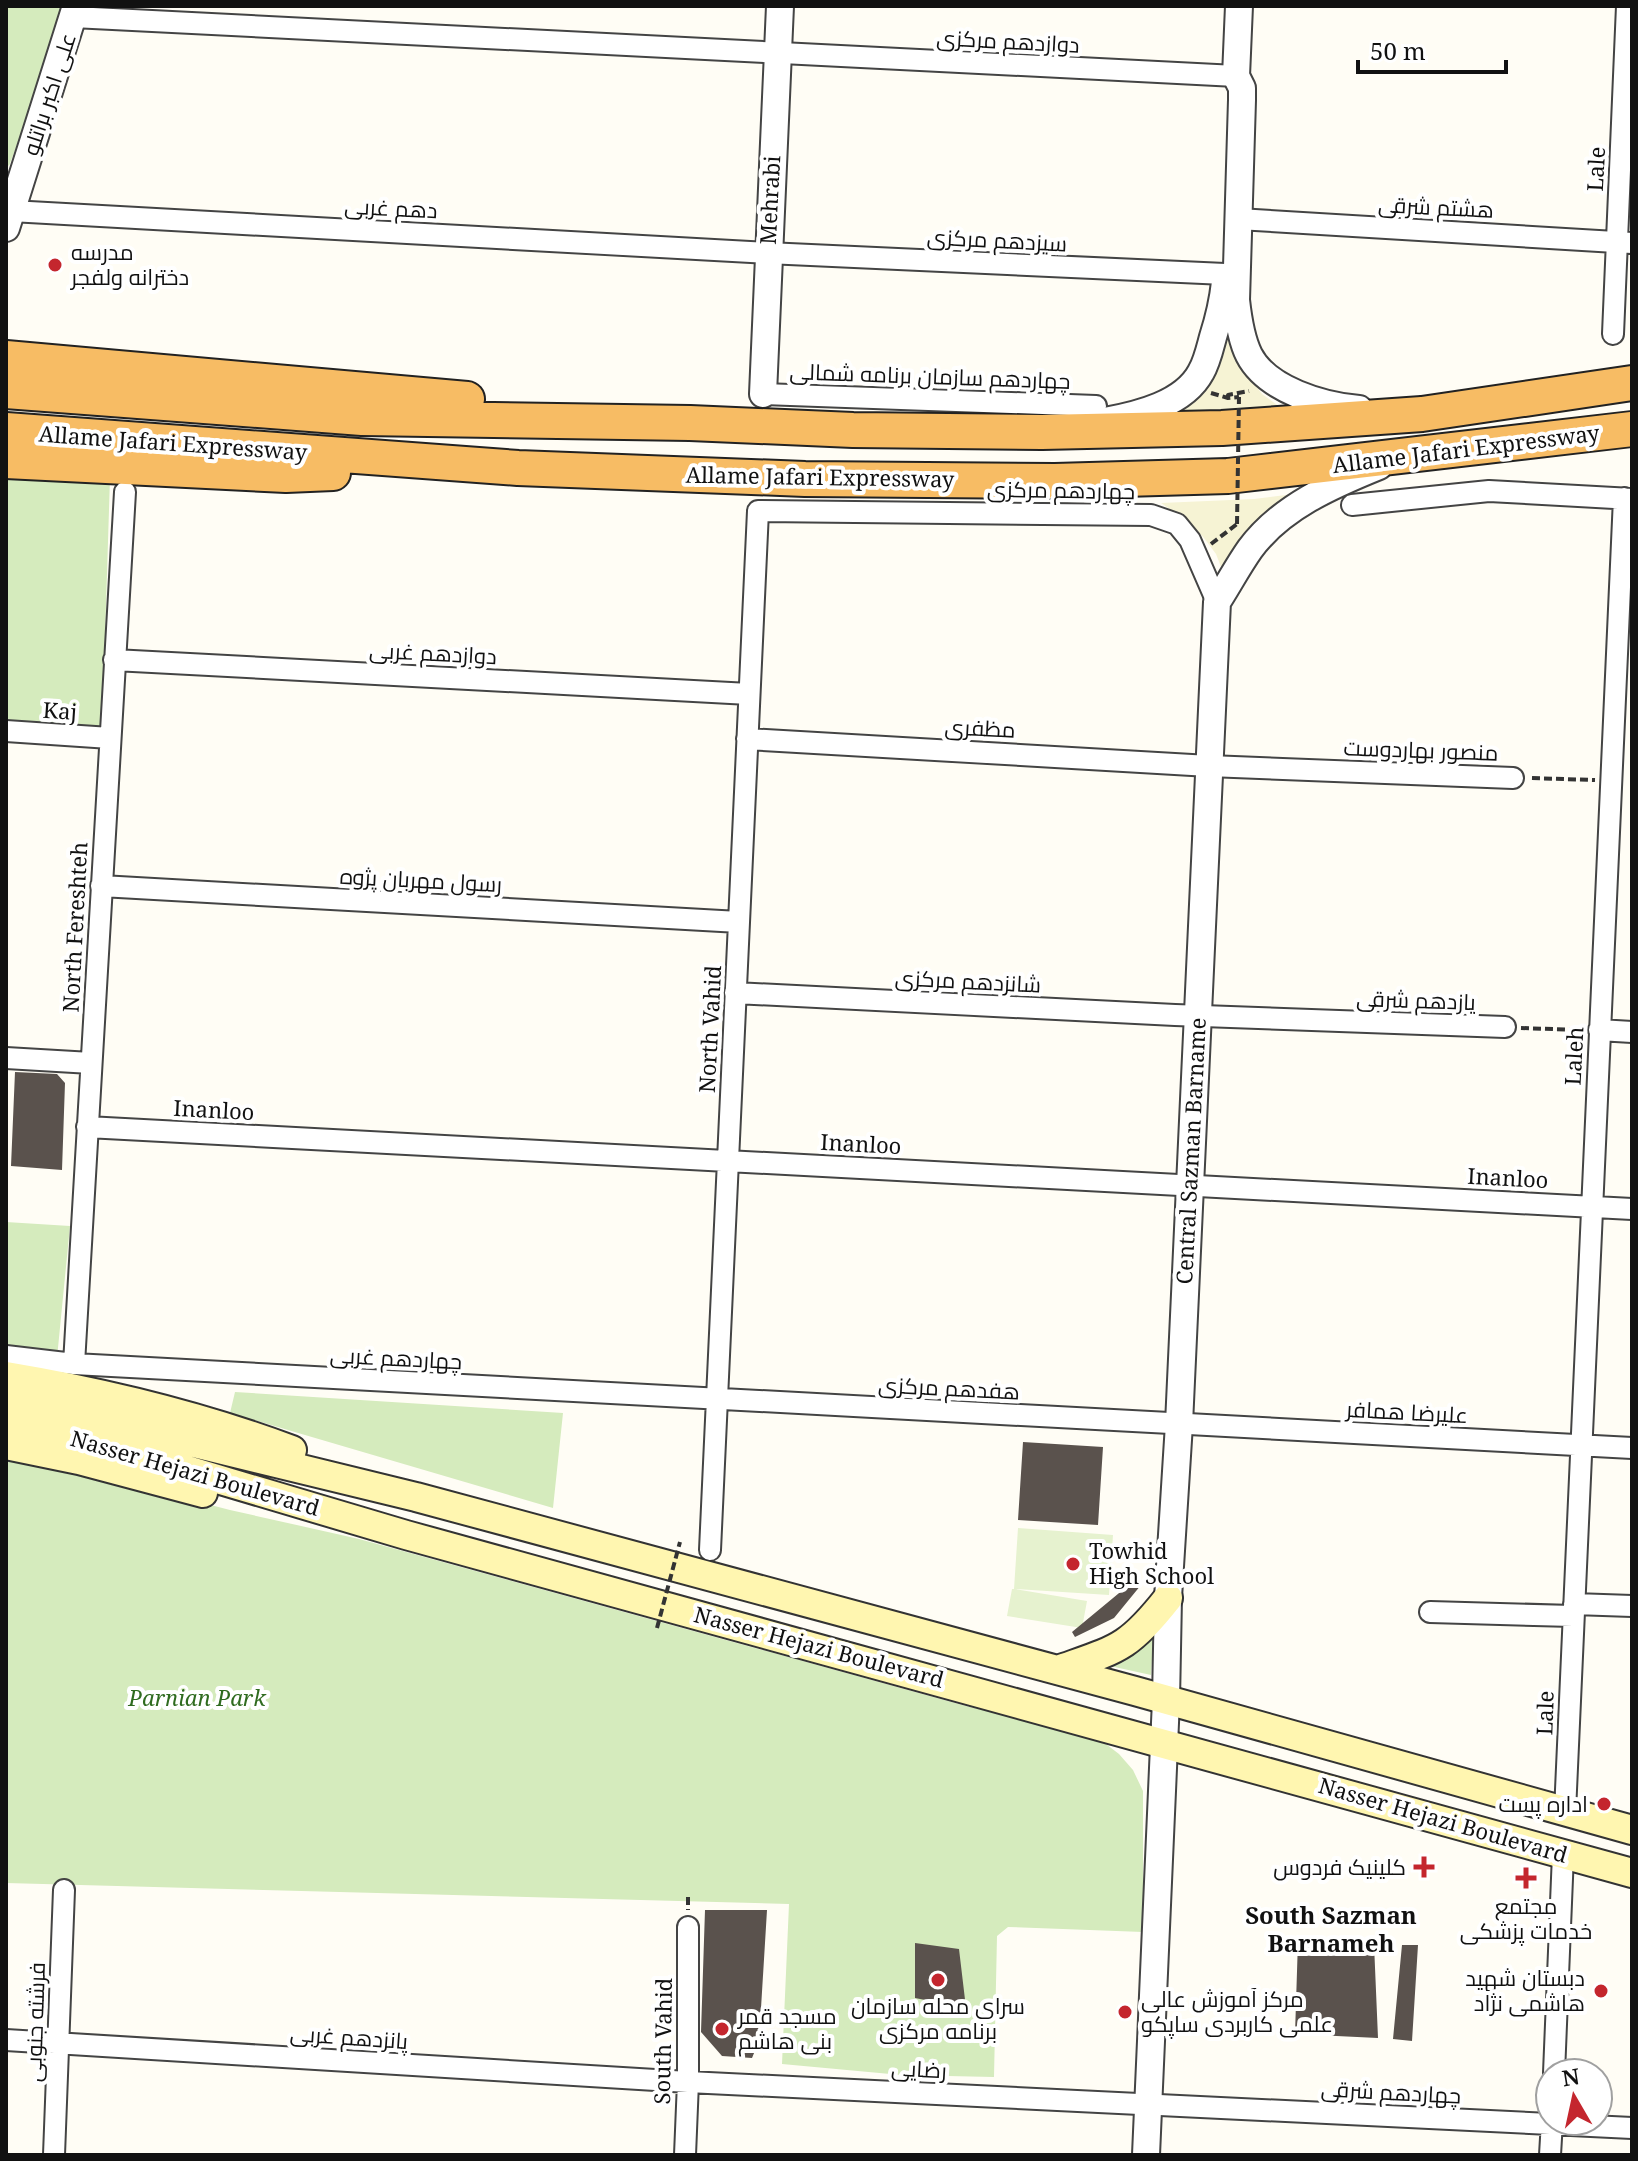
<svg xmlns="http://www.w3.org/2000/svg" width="1638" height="2161" font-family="'Noto Serif',Cairo,serif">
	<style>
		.farmland { fill: #f6f3d4 }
		.green { fill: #d5ebbd }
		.pitch { fill: #e6f2cf }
		.building { fill: #5a524d }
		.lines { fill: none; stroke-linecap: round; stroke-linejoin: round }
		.minor-casing { stroke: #444; stroke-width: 24 }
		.tertiary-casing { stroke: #444; stroke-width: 30 }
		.secondary-casing { stroke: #333; stroke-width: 32 }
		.trunk-casing { stroke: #222; stroke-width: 38 }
		.path { stroke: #333; stroke-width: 4; stroke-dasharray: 8 4; stroke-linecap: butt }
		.minor { stroke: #fff; stroke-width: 20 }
		.tertiary { stroke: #fff; stroke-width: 26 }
		.secondary { stroke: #fff6b0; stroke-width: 28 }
		.trunk { stroke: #f7bc64; stroke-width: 34 }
		.path-bridge { stroke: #333; stroke-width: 4; stroke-dasharray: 8 4; stroke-linecap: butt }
		.poi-dot { fill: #c4262e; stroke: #fff; stroke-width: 3 }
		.labels { text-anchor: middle; stroke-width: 8; stroke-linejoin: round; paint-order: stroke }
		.street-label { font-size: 22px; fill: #111; stroke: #fff }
		.poi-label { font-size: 22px; fill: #111; stroke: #fff; text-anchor: start }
		.park-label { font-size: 22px; font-style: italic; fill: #2f6b1f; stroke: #fff }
		.neighbourhood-label { font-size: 24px; font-weight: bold; fill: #111; stroke: #fff }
	</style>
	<rect width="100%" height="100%" fill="#fffdf5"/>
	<path class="farmland" d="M1226 329 1241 366 1262 394 1295 418 1157 420 1185 407 1210 378Z
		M1301 493 1223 572 1216 554 1204 538 1190 523 1161 503 1254 499Z"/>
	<path class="green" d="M6 6H69L9 166 6 163Z
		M6 469 110 478 102 732 6 725Z
		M6 1222 70 1226 57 1358 6 1351Z
		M235 1392 563 1413 553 1508 230 1413Z
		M6 1452 230 1510 359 1539 966 1706 1098 1738 1119 1754 1133 1770 1143 1791V1932L1008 1927 997 1936 994 2077 901 2075 782 2064 789 1904 6 1883Z
		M1154 1630 1151 1675 1110 1666Z"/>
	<path class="pitch" d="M1018 1528 1113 1535 1109 1595 1015 1589 1087 1601 1082 1628 1007 1616 1012 1589H1014Z"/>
	<path class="building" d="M15 1072 57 1074 65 1083 62 1170 11 1166Z
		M1023 1442 1103 1447 1098 1525 1018 1520Z
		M1136 1579 1141 1585 1114 1618 1075 1637 1072 1632Z
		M705 1910H767L759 2041 752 2058 722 2056 701 2032Z
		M1298 1940 1374 1944 1378 2038 1295 2034Z
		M915 1943 959 1949 966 2008 915 1998Z
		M1402 1945H1418L1412 2041 1393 2039Z"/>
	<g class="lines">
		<g class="minor-casing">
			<path id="minor" d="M73 17 1236 76
				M11 211 767 253 1225 274
				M1238 219 1632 243
				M1613 334 1627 6
				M763 394 1096 406
				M1352 505 1489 491 1632 499
				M114 660 749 694
				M6 731 110 738
				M747 739 1209 766 1513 778
				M101 886 739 922
				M735 993 1175 1015 1505 1027
				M1599 1030 1632 1032
				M6 1058 91 1063
				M87 1127 1632 1209
				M6 1356 74 1364 1632 1448
				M74 1364 125 492
				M710 1550 758 511 1151 515 1177 524 1190 540 1217 602
				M1574 1604 1632 1606
				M1430 1612 1573 1616
				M1565 1812 1624 498
				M6 2040 688 2082 1632 2128
				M1554 2073 1563 1854
				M54 2155 64 1890
				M685 2155 688 2082V1927
				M1550 2155 1552 2121"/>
		</g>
		<g class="tertiary-casing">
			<path id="tertiary" d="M1239 6 1236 76 1242 88V100L1236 300C1238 318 1241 339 1249 355 1267 390 1323 406 1359 409
				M6 228 76 6
				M763 394 780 6
				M1105 421C1138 415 1184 404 1201 372 1207 362 1210 348 1213 337 1219 318 1223 301 1225 282
				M1146 2155 1166 1700 1168 1598 1179 1424 1217 602C1228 585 1238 566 1250 549 1281 507 1332 485 1379 466"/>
		</g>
		<g class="secondary-casing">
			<path id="secondary" d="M6 1376C102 1392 201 1416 292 1450
				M6 1397 416 1497 1135 1691 1632 1830
				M6 1421 133 1454 406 1535 1632 1873
				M6 1445 79 1460 203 1493
				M1058 1670C1117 1649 1128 1649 1168 1598"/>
		</g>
		<g class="trunk-casing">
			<path id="trunk" d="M6 358 467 399
				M6 391 362 418 690 423 853 430 1042 432 1222 428 1422 414 1632 383
				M6 430 518 468 805 479 1055 481 1228 476 1632 429
				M6 461 286 475 333 473"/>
		</g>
		<path class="path" d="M1211 393 1228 398 1239 397
			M1228 398V395L1249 391
			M1211 544 1237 524
			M1532 778 1595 780
			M1521 1028 1580 1030
			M688 1897V1910"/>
		<use href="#minor" class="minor"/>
		<use href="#tertiary" class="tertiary"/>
		<use href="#secondary" class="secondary"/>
		<use href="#trunk" class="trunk"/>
		<path class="path-bridge" d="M1237 524 1239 397
			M657 1628 680 1542"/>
	</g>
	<g class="poi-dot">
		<circle cx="55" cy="265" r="8"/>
		<circle cx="1073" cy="1564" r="8"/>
		<circle cx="1604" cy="1804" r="8"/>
		<path d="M1420 1855h8v8h8v8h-8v8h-8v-8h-8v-8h8z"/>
		<path d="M1522 1866h8v8h8v8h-8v8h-8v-8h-8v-8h8z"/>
		<circle cx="938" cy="1980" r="8"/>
		<circle cx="1601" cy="1991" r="8"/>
		<circle cx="1125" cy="2012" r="8"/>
		<circle cx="722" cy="2029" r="8"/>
	</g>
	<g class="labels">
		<g class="street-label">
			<text transform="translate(1008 41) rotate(3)" y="8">دوازدهم مرکزی</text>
			<text transform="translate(49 94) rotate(-72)" y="8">علی اکبر براتلو</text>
			<text transform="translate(1596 169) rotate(-87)" y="8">Lale</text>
			<text transform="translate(770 200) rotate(-87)" y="8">Mehrabi</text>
			<text transform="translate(1436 207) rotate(3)" y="8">هشتم شرقی</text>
			<text transform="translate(391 208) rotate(3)" y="8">دهم غربی</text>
			<text transform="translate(997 240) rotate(3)" y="8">سیزدهم مرکزی</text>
			<text transform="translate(930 376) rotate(2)" y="8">چهاردهم سازمان برنامه شمالی</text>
			<text transform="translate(173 443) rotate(4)" y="8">Allame Jafari Expressway</text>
			<text transform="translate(1466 449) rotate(-7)" y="8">Allame Jafari Expressway</text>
			<text transform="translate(820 477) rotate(1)" y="8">Allame Jafari Expressway</text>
			<text transform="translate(1061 490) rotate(1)" y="8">چهاردهم مرکزی</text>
			<text transform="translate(433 653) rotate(3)" y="8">دوازدهم غربی</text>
			<text transform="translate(60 711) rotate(4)" y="8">Kaj</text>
			<text transform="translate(980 728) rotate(3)" y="8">مظفری</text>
			<text transform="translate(1421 750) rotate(2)" y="8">منصور بهاردوست</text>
			<text transform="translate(421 880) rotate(3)" y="8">رسول مهربان پژوه</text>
			<text transform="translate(75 927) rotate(-87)" y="8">North Fereshteh</text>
			<text transform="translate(968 981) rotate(3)" y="8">شانزدهم مرکزی</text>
			<text transform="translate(1416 1000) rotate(2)" y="8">یازدهم شرقی</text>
			<text transform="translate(710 1029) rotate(-87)" y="8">North Vahid</text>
			<text transform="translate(1574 1056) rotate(-87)" y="8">Laleh</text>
			<text transform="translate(214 1110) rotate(3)" y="8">Inanloo</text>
			<text transform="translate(861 1144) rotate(3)" y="8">Inanloo</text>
			<text transform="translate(1191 1151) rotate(-87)" y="8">Central Sazman Barname</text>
			<text transform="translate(1508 1178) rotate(3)" y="8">Inanloo</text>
			<text transform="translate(396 1358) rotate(3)" y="8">چهاردهم غربی</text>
			<text transform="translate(949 1388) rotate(3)" y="8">هفدهم مرکزی</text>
			<text transform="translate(1407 1412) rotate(3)" y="8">علیرضا همافر</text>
			<text transform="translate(195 1473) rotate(16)" y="8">Nasser Hejazi Boulevard</text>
			<text transform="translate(819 1647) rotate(15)" y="8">Nasser Hejazi Boulevard</text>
			<text transform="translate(1545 1713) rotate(-88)" y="8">Lale</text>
			<text transform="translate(1443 1820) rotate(16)" y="8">Nasser Hejazi Boulevard</text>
			<text transform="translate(35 2022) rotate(-88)" y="8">فرشته جنوبی</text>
			<text transform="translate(349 2037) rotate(4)" y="8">پانزدهم غربی</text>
			<text transform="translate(663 2041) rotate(-89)" y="8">South Vahid</text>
			<text transform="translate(919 2069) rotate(3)" y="8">رضایی</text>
			<text transform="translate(1391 2092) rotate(3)" y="8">چهاردهم شرقی</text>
		</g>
		<g class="poi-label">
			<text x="71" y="260">مدرسه<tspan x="71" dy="25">دخترانه ولفجر</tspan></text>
			<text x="1089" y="1559">Towhid<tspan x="1089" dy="25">High School</tspan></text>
			<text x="1588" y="1812" text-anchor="end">اداره پست</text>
			<text x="1406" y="1875" text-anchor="end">کلینیک فردوس</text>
			<text x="1526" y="1914" text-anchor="middle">مجتمع<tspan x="1526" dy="25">خدمات پزشکی</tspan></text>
			<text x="1585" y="1986" text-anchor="end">دبستان شهید<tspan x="1585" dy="25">هاشمی نژاد</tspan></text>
			<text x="1141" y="2007">مرکز آموزش عالی<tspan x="1141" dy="25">علمی کاربردی ساپکو</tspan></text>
			<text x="938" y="2014" text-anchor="middle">سرای محله سازمان<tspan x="938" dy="25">برنامه مرکزی</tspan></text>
			<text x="738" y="2024">مسجد قمر<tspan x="738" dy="25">بنی هاشم</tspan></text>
		</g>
		<g class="park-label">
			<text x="197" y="1706">Parnian Park</text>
		</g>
		<g class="neighbourhood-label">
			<text x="1331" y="1924">South Sazman<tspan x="1331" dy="28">Barnameh</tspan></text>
		</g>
	</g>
	<rect width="1638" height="2161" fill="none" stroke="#111111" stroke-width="16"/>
	<g transform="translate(1574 2097) rotate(351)"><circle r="38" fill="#ffffff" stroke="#a0a0a0" stroke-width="2"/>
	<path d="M0-6L14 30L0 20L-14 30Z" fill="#c4262e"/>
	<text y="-12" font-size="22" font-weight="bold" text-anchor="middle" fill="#111111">N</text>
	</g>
	<path d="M1358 60v12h148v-12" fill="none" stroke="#111111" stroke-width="4"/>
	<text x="1370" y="60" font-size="24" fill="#111111" stroke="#ffffff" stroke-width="6" paint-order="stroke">50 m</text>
</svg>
